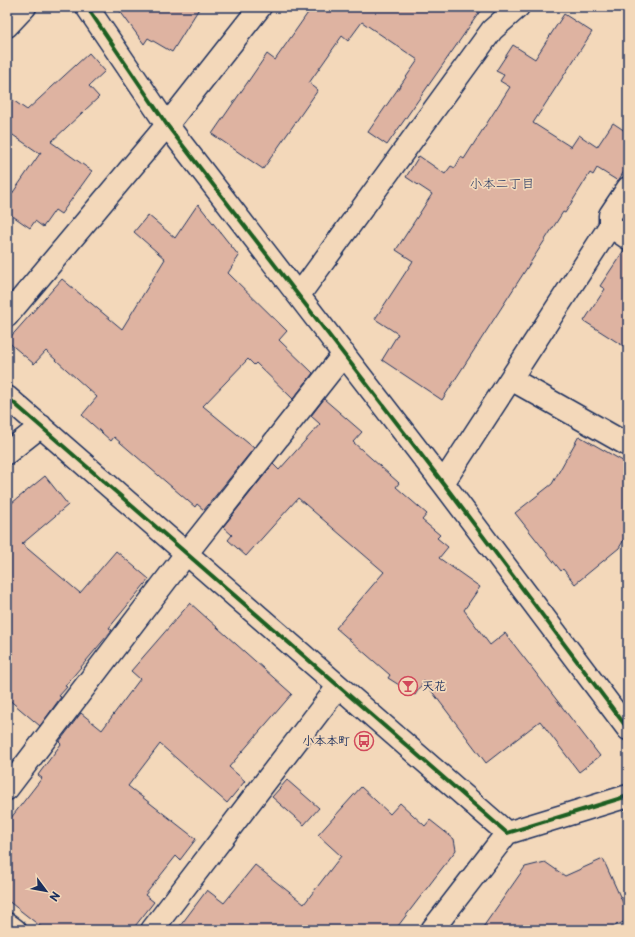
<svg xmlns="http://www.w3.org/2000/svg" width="635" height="937" font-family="'Playpen Sans','Klee One',sans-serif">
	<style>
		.building { fill: #deb3a1; stroke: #1b2f5e }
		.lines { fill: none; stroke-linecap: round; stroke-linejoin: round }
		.minor-casing { stroke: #1b2f5e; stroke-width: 25 }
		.minor { stroke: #f3d8ba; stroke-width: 22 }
		.cycleway-casing { stroke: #f3d8ba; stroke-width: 6 }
		.cycleway { stroke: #1b5e20; stroke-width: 4 }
		.labels { text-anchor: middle; stroke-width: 3.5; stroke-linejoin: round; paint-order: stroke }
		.poi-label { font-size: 12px; font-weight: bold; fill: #1b2f5e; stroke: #f3d8ba; text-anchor: start }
		.neighbourhood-label { font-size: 13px; fill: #1b2f5e; stroke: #f3d8ba }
	</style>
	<rect width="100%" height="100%" fill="#f3d8ba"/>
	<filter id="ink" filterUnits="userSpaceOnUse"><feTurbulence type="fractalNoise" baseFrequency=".025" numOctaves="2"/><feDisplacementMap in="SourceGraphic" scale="8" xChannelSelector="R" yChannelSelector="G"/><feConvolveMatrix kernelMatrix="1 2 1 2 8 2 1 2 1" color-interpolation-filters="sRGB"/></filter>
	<g filter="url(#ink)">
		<path class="building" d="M117 7H200L172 52 148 38 144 44Z
			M312 7H483L387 145 368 132 418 60 362 22 348 41 342 36 309 83 318 90 263 169 212 134 267 54 275 60Z
			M564 14 592 32 533 123 571 147 579 135 597 147 613 123 628 133V165L618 181 597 168 593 175 590 173 565 213 563 212 442 400 382 360 398 334 375 319 413 261 396 250 432 194 406 177 419 156 445 174 451 166 455 168 461 157 464 159 510 87 500 81 504 75 496 71 513 45 535 59Z
			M89 53 105 71 89 86 99 97 51 142 92 171 61 214 55 210 43 227 35 221 30 228 7 212V201L41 152 39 153 7 131V96L27 110Z
			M198 204 239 256 228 273 287 331 279 340 313 373 293 399 256 363 254 365 248 359 203 406 254 448 204 510 197 504 195 507 114 437 111 441 82 415 97 397 46 351 34 364 7 341 62 279 122 329 165 259 134 232 148 215 175 238Z
			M624 250H628V349L584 321 605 289 600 286Z
			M324 399 362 432 353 442 399 483 396 487 427 514 422 520 440 535 437 538 448 547 439 558 480 587 464 610 490 645 505 633 600 756 579 772 540 721 486 763 424 681 415 695 388 678 390 675 336 628 384 572 298 498 246 556 228 540 232 535 223 527 273 464 279 470 320 424 311 416Z
			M579 436 628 464V533L619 548 575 584 563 569 561 571 515 513 552 484Z
			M45 476 68 505 22 544 80 593 116 551 149 579 109 628 112 630 65 686 67 687 59 696 61 697 40 726 7 698V507Z
			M190 603 292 694 229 767 245 781 227 803 160 744 128 786 196 839 180 860 176 856 145 895 154 902 132 930H45L7 900V823L42 778 38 775 61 744 59 742 81 713 102 730 140 679 131 671Z
			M287 780 319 808 304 825 272 797Z
			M361 787 390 814 400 803 425 826 430 820 454 839 456 850 395 930H177L207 890 224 903 255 865 304 904 341 856 318 835Z
			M603 859 628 914V920L606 930H481L525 867 545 862 565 876Z"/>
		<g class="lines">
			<g class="minor-casing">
				<path id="minor" d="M87 7 167 125 443 483 628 729
					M7 26 25 7
					M610 226 628 238
					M299 295 492 30 518 7
					M7 316 167 125 260 7
					M511 379 628 445
					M7 397 507 833 628 796
					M7 453 41 426
					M443 483 610 226V215L628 188
					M7 789 186 554 344 354
					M7 924 15 930
					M152 930 338 687
					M432 930 507 833"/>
			</g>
			<use href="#minor" class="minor"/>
			<g class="cycleway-casing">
				<path id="cycleway" d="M87 7 167 125 443 483 628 729
					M7 397 507 833 628 796"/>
			</g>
			<use href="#cycleway" class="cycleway"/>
		</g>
	</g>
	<defs>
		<g id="bar-ring" transform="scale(1)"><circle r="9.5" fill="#f3d8ba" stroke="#d1495b" stroke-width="1.5"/><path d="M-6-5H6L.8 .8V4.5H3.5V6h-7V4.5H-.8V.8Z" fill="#d1495b"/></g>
		<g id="bus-ring" transform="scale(1)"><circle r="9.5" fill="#f3d8ba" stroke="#d1495b" stroke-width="1.5"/><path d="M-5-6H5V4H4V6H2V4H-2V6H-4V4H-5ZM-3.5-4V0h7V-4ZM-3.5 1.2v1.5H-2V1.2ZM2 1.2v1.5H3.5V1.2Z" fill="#d1495b"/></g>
	</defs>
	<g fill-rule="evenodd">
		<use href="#bar-ring" x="408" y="686"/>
		<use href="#bus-ring" x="364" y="741"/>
	</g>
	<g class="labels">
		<g class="poi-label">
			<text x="422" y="690">天花</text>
			<text x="350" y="745" text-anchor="end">小本本町</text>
		</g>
		<g class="neighbourhood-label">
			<text x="502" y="188">小本二丁目</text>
		</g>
	</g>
	<rect width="635" height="937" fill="none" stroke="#f3d8ba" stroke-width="24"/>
	<rect x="12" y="12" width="611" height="913" fill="none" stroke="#1b2f5e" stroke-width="1.5" filter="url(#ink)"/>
	<g transform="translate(46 891) rotate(122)" stroke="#f3d8ba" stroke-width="3" paint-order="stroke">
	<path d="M0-3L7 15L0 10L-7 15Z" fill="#1b2f5e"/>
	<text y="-6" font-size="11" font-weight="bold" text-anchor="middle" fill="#1b2f5e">N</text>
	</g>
</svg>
